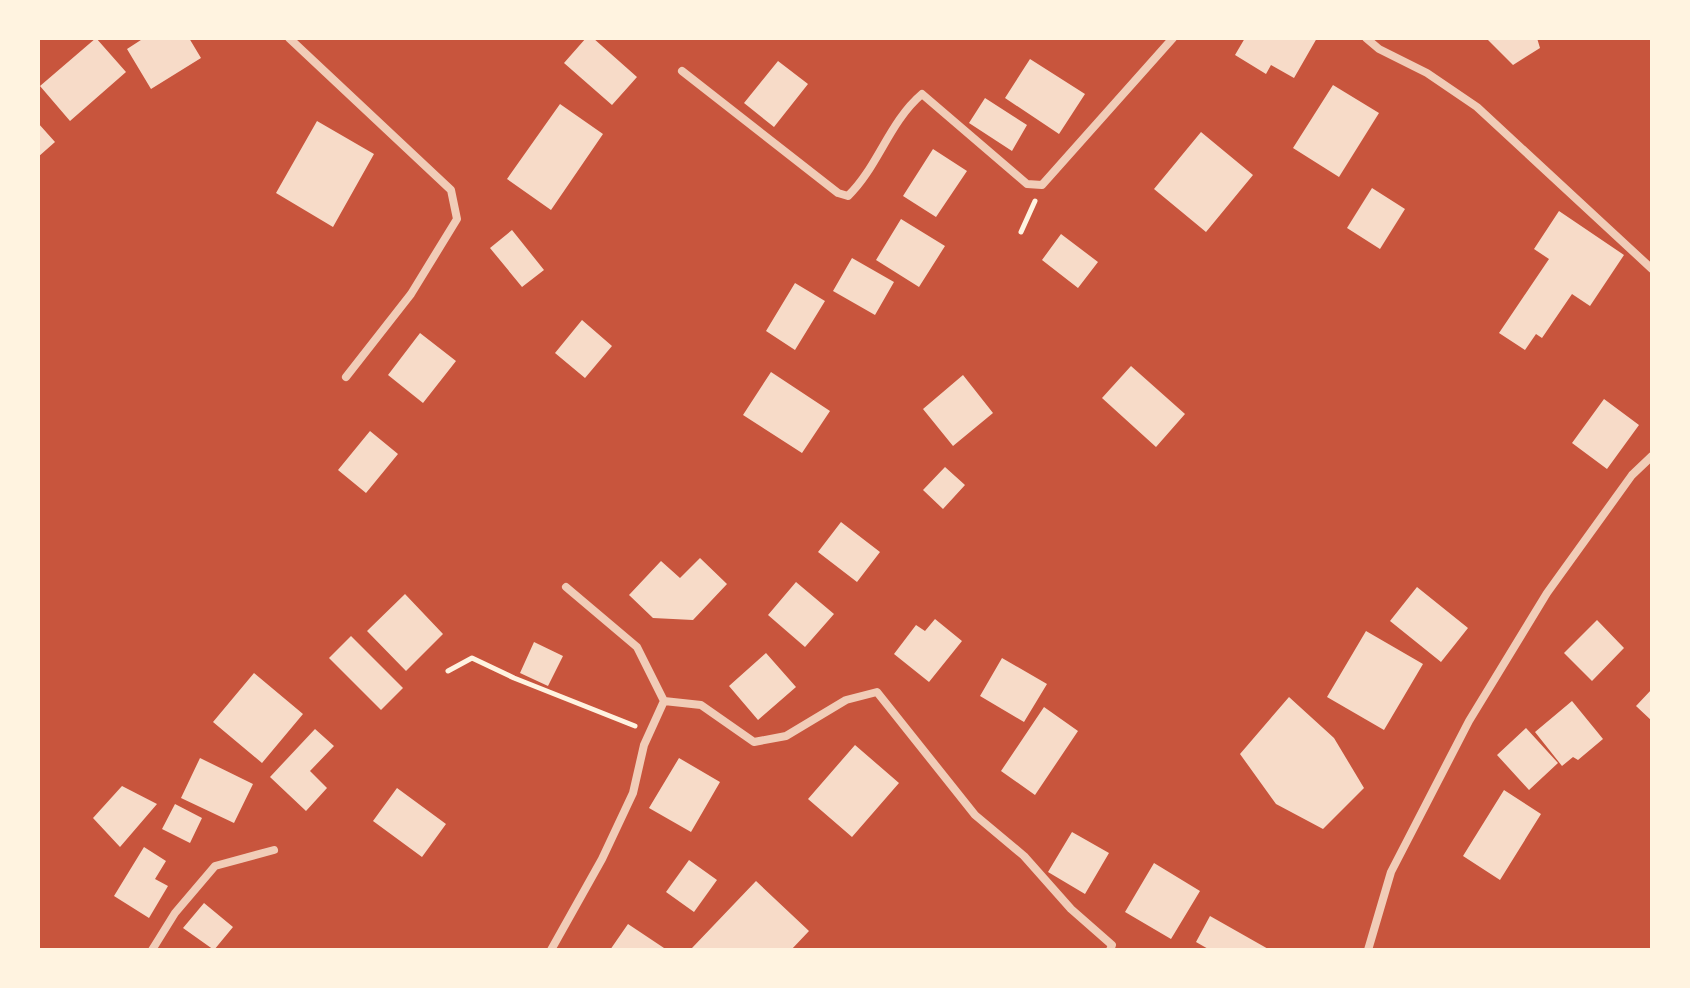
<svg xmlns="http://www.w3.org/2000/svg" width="1690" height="988" font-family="Commissioner,sans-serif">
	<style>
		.building { fill: #f7dbc8 }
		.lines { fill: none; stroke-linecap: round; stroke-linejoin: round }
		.path { stroke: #fff3e0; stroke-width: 5 }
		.minor { stroke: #f1ccb7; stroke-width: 8 }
	</style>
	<rect width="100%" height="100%" fill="#c8553d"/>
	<path class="building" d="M96 38 126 72 70 121 40 86Z
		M144 38H189L201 58 151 89 127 49Z
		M586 38H593L637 77 612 105 564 63Z
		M1245 38H1317L1294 78 1271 65 1266 74 1235 55Z
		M1486 38H1537L1540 48 1513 65Z
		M1030 59 1085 94 1059 134 1005 98Z
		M778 61 808 84 774 127 744 103Z
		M1333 85 1379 113 1339 177 1293 148Z
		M985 98 1027 125 1012 151 969 123Z
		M560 104 603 134 551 210 507 179Z
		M317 121 374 154 333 227 276 193Z
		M38 123 55 142 38 157Z
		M1201 132 1253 175 1206 232 1154 189Z
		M933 149 967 171 936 217 903 196Z
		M1372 188 1405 209 1380 249 1347 228Z
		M1559 211 1624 255 1590 306 1572 294 1542 338 1536 334 1525 350 1499 333 1549 259 1534 249Z
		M901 219 945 246 919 287 876 260Z
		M512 230 544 270 522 287 490 248Z
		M1061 234 1098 262 1078 288 1042 260Z
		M852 258 894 282 875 315 833 291Z
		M795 283 825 301 795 350 766 331Z
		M582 320 612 346 585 378 555 353Z
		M420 333 456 361 423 403 388 375Z
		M1131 366 1185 414 1156 447 1102 398Z
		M771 372 830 411 802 453 743 415Z
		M963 375 993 413 953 446 923 409Z
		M1604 399 1639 425 1607 469 1572 443Z
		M370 431 398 454 366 493 338 470Z
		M945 467 965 485 943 509 923 490Z
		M841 522 880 552 857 582 818 552Z
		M700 558 727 584 693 620 653 618 629 595 661 561 680 578Z
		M796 582 834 614 805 647 768 615Z
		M1417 587 1468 628 1441 662 1390 621Z
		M405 594 443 634 406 671 367 631Z
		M935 619 962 641 929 682 894 654 916 625 925 631Z
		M1597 620 1624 648 1592 681 1564 653Z
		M1366 631 1423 664 1384 730 1327 697Z
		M351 636 403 688 381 710 329 658Z
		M534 642 563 656 548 686 520 673Z
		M766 653 796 687 758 720 729 686Z
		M1002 658 1047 684 1024 722 980 696Z
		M254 673 303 714 262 763 213 722Z
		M1652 689V721L1636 706Z
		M1289 697 1334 738 1364 788 1323 829 1276 804 1240 754Z
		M1572 701 1603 739 1578 760 1573 757 1562 766 1535 732Z
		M1044 707 1078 731 1035 795 1001 771Z
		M1526 728 1558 763 1529 790 1497 755Z
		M315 729 334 746 310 771 327 788 306 811 270 777Z
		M855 745 899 783 852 837 808 799Z
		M200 758 253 784 234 823 181 798Z
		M679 758 720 782 691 832 649 808Z
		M122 786 157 804 120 847 93 818Z
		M397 788 446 824 422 857 373 821Z
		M1504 790 1541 814 1500 880 1463 856Z
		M175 804 202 818 190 843 162 829Z
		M1072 832 1109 853 1085 894 1048 872Z
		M144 847 166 861 155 879 168 886 149 918 114 896Z
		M689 860 717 880 694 912 666 892Z
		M1154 863 1200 891 1171 939 1125 912Z
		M756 881 809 931 791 950H694L692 948Z
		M204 903 233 927 214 950 183 928Z
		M1210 916 1270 950H1210L1196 942Z
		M628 924 667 950H610Z"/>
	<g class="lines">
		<path class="path" d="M1021 232 1035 201
			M448 671 472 658 514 678 635 726"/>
		<path class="minor" d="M289 38 451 190 457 219 411 294 346 377
			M1366 38 1379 49 1427 73 1477 107 1652 269
			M682 71 838 193 848 196C878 167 889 122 922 94L1027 184 1042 185 1173 38
			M664 701 701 705 754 742 786 736 846 700 877 692 975 815 1024 856 1071 909 1112 945 1110 950
			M152 950 175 913 215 866 274 850
			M551 950 602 859 633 793 644 745 664 701 637 647 566 587
			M1368 950 1391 872 1469 721 1547 593 1632 475 1652 456"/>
	</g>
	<rect width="1690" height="988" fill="none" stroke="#fff3e0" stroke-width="80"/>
</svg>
